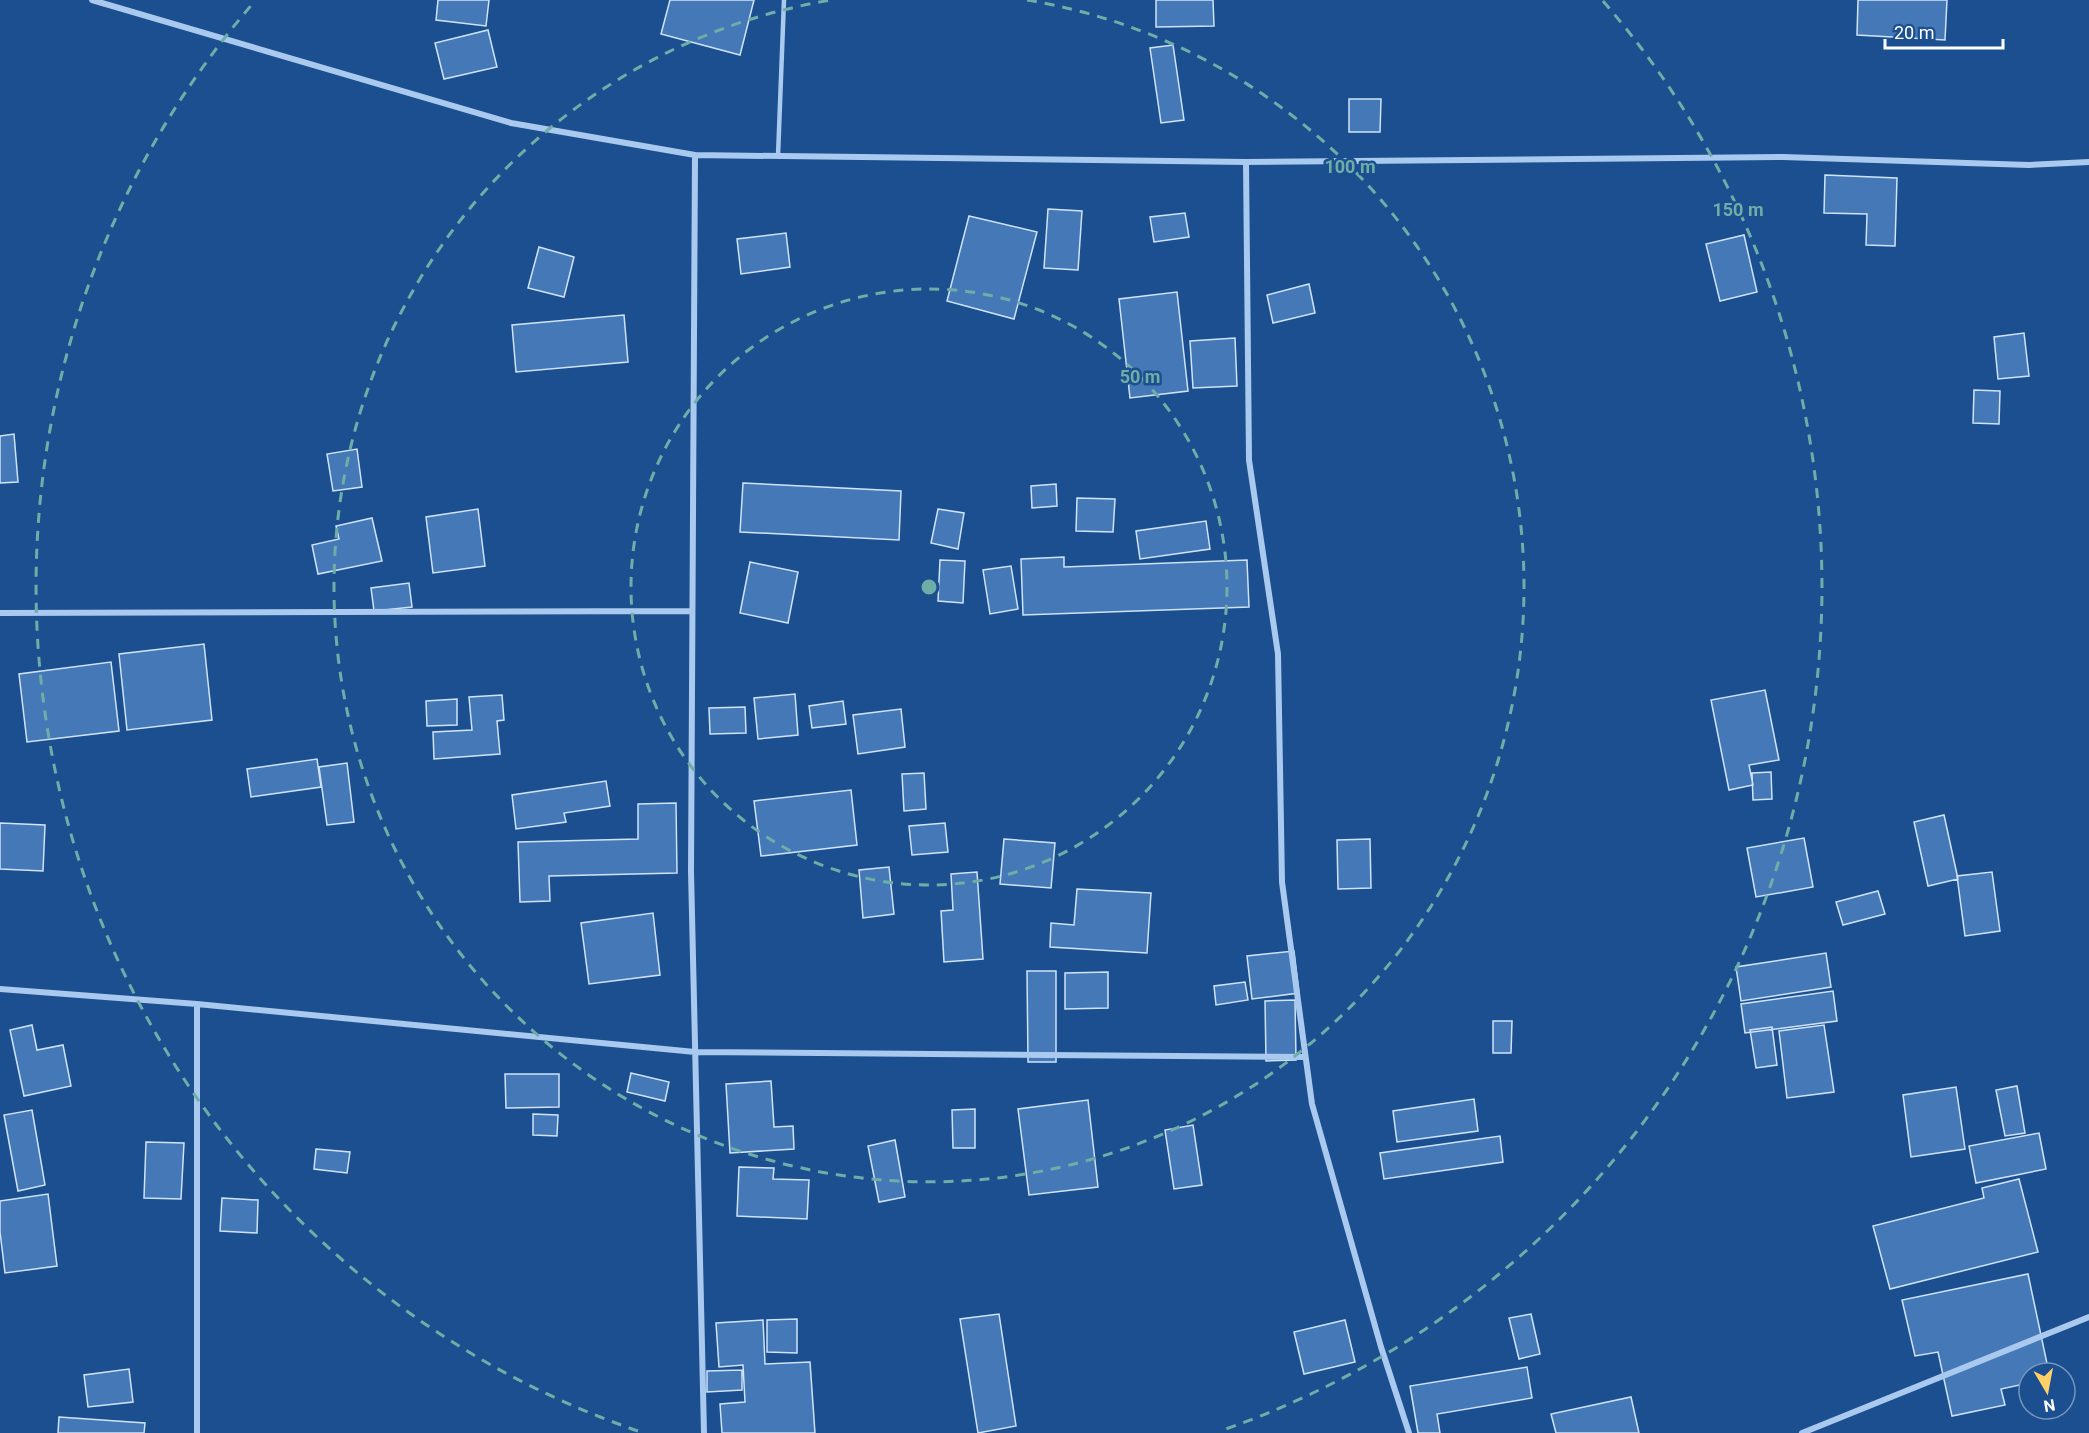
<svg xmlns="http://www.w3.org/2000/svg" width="2089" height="1433" font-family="Roboto,sans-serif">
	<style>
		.building { fill: #4478b7; stroke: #cfe3fa; stroke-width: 1.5 }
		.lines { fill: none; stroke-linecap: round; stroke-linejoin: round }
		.service { stroke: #a9c9ee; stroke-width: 4.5 }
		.minor { stroke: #a9c9ee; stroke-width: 6 }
		.ring { fill: none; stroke: #6fada8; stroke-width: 3; stroke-dasharray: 10 8 }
		.centre { fill: #6fada8; stroke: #1b4f8f; stroke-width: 3 }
		.ring-label { font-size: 18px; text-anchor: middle; font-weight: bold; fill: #6fada8; stroke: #1b4f8f; stroke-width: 5; stroke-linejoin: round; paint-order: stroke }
	</style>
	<rect width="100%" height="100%" fill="#1b4f8f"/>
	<path class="building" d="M438 0H489L486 26 436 20Z
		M670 0H754L740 55 661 34Z
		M1156 0H1213L1214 26 1156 27Z
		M1858 0H1947L1945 40 1857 35Z
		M488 30 497 67 444 79 435 43Z
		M1173 45 1184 120 1161 123 1150 48Z
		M1349 99H1381L1380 132H1349Z
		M1825 175 1897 178 1895 246 1866 245 1867 214 1824 213Z
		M1048 209 1082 211 1078 270 1044 268Z
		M1185 213 1189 237 1154 242 1150 217Z
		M969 216 1037 232 1014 319 947 301Z
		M786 233 790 267 741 274 737 239Z
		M1744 235 1757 292 1720 301 1706 244Z
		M539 247 574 257 564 297 528 288Z
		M1309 284 1315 313 1273 323 1267 295Z
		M1177 292 1188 391 1130 398 1119 299Z
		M624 315 628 362 516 372 512 325Z
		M2024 333 2029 376 1998 379 1994 337Z
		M1235 338 1237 386 1193 388 1190 341Z
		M1974 390 2000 391 1999 424 1973 423Z
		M14 434 18 482 0 483V436Z
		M357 449 362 487 333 491 327 454Z
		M743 483 901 491 899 540 740 532Z
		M1056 484 1057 506 1032 508 1031 486Z
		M1077 498 1115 499 1113 532 1076 531Z
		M478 509 485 566 433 573 426 517Z
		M938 509 964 513 958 549 931 543Z
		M372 518 382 561 318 574 312 545 339 539 336 526Z
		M1206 521 1210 549 1140 559 1136 531Z
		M1064 557V567L1247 560 1249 607 1023 615 1021 559Z
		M940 560 965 561 963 603 938 601Z
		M750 562 798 572 788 623 740 613Z
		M1011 566 1018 609 990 614 983 570Z
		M409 583 412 607 374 611 371 588Z
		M204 644 212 720 127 730 119 654Z
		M111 662 119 731 27 742 19 674Z
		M1765 690 1779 760 1749 765 1753 785 1729 790 1711 700Z
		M795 694 798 735 758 739 754 698Z
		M502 695 504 720 497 721 500 754 434 759 433 732 472 730 469 697Z
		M457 699V725L427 726 426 701Z
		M843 701 846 724 812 728 809 706Z
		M745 707 746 733 710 734 709 708Z
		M901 709 905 747 858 754 853 715Z
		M317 759 321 787 251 797 247 769Z
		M347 763 354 822 327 825 319 767Z
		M1771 772 1772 799 1753 800 1752 773Z
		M924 773 926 809 904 811 902 774Z
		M606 781 610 806 564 813 566 822 516 829 512 795Z
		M851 790 857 845 761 856 754 801Z
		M676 803 677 873 549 876 550 901 520 902 518 842 638 839V804Z
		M1944 815 1958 879 1928 886 1914 822Z
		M0 823 45 825 43 871 0 869Z
		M945 823 948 852 912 855 909 826Z
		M1804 838 1813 887 1756 897 1747 848Z
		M1004 839 1055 843 1051 888 1000 884Z
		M1370 839 1371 888 1338 889 1337 840Z
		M889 867 894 914 863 918 859 870Z
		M977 872 983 959 944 962 941 911 953 910 951 874Z
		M1992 872 2000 931 1965 936 1957 876Z
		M1077 889 1151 893 1147 953 1050 947 1051 923 1074 925Z
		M1878 891 1885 914 1843 925 1836 902Z
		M653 913 660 975 589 984 581 923Z
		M1294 951 1299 993 1252 999 1247 956Z
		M1826 953 1831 987 1741 1001 1736 967Z
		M1027 971H1056V1062H1028Z
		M1108 972V1008L1065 1009V973Z
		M1245 982 1248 1000 1216 1005 1214 986Z
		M1833 991 1837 1021 1745 1033 1741 1004Z
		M1295 1000 1296 1060 1266 1061 1265 1001Z
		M1493 1021H1512L1511 1053H1493Z
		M32 1025 37 1050 63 1045 71 1086 24 1096 10 1030Z
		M1824 1025 1834 1092 1787 1098 1779 1031Z
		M1772 1027 1777 1065 1756 1068 1750 1030Z
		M631 1073 669 1082 665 1101 627 1092Z
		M505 1074H559V1107L506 1108Z
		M771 1081 774 1127 793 1126 794 1149 730 1153 726 1084Z
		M2017 1086 2025 1133 2005 1136 1996 1090Z
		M1956 1087 1965 1149 1911 1157 1903 1095Z
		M1474 1099 1478 1131 1397 1142 1393 1111Z
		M1088 1100 1098 1187 1029 1195 1018 1109Z
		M975 1109V1148H953L952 1110Z
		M32 1110 45 1185 18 1191 4 1115Z
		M533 1114 558 1115 557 1136 533 1135Z
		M1193 1125 1202 1185 1174 1189 1165 1130Z
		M2039 1133 2046 1169 1976 1183 1969 1146Z
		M1500 1136 1503 1162 1384 1179 1380 1153Z
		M895 1140 905 1197 879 1202 868 1146Z
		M146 1142 184 1143 181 1199 144 1198Z
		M316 1149 350 1152 347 1173 314 1169Z
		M739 1167 774 1168 773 1179 809 1180 807 1219 737 1216Z
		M2019 1179 2038 1252 1890 1289 1873 1226 1984 1198 1982 1188Z
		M48 1194 57 1266 5 1273 0 1232V1201Z
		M222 1198 258 1200 257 1233 220 1231Z
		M2028 1274 2049 1373H2029V1383L2001 1389 2005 1405 1952 1416 1938 1352 1915 1356 1902 1300Z
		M999 1314 1016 1426 978 1433 960 1319Z
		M1531 1314 1540 1354 1519 1359 1509 1318Z
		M797 1319V1353L767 1352V1320Z
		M763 1320 765 1364 810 1362 815 1433H722L720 1404 745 1402 743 1365 719 1367 716 1323Z
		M1345 1320 1355 1362 1304 1374 1294 1332Z
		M1527 1367 1532 1398 1437 1414 1440 1433H1418L1410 1386Z
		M129 1369 133 1402 88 1407 84 1375Z
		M742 1370V1390L707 1392V1371Z
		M1631 1397 1639 1433H1556L1551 1414Z
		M59 1417 145 1423 144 1433H58Z"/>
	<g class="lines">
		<path class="service" d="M778 156 784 0"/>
		<path class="minor" d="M92 0 511 123 695 155
			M1246 162 1783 157 2029 165 2089 162
			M0 613 692 611
			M0 989 197 1004 695 1052 1305 1057
			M197 1004V1433
			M704 1433 691 871 695 155 1246 162 1249 460 1278 654 1282 882 1312 1104 1381 1347 1409 1433
			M1802 1433 2089 1317"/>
	</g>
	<g class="ring">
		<circle cx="929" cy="587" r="298"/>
		<path d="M1027 0A595 595 0 1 1 831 0"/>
		<path d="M638 1431A893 893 0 0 1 255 1M1603 1A893 893 0 0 1 1220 1431"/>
	</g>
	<circle cx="929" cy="587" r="9" class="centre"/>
	<g class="ring-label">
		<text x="1350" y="173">100 m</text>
		<text x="1738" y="216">150 m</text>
		<text x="1140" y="383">50 m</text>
	</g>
	<g transform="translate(2047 1391) rotate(170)"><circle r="28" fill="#1b4f8f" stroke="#7695bc" stroke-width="1.5"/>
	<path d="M0-4.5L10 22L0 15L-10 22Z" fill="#ffd166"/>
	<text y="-9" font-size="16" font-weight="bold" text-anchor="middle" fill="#ffffff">N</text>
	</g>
	<path d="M1885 39v9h118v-9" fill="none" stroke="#ffffff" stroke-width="3"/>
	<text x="1894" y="39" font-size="18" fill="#ffffff" stroke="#1b4f8f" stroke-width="4.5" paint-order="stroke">20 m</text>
</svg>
